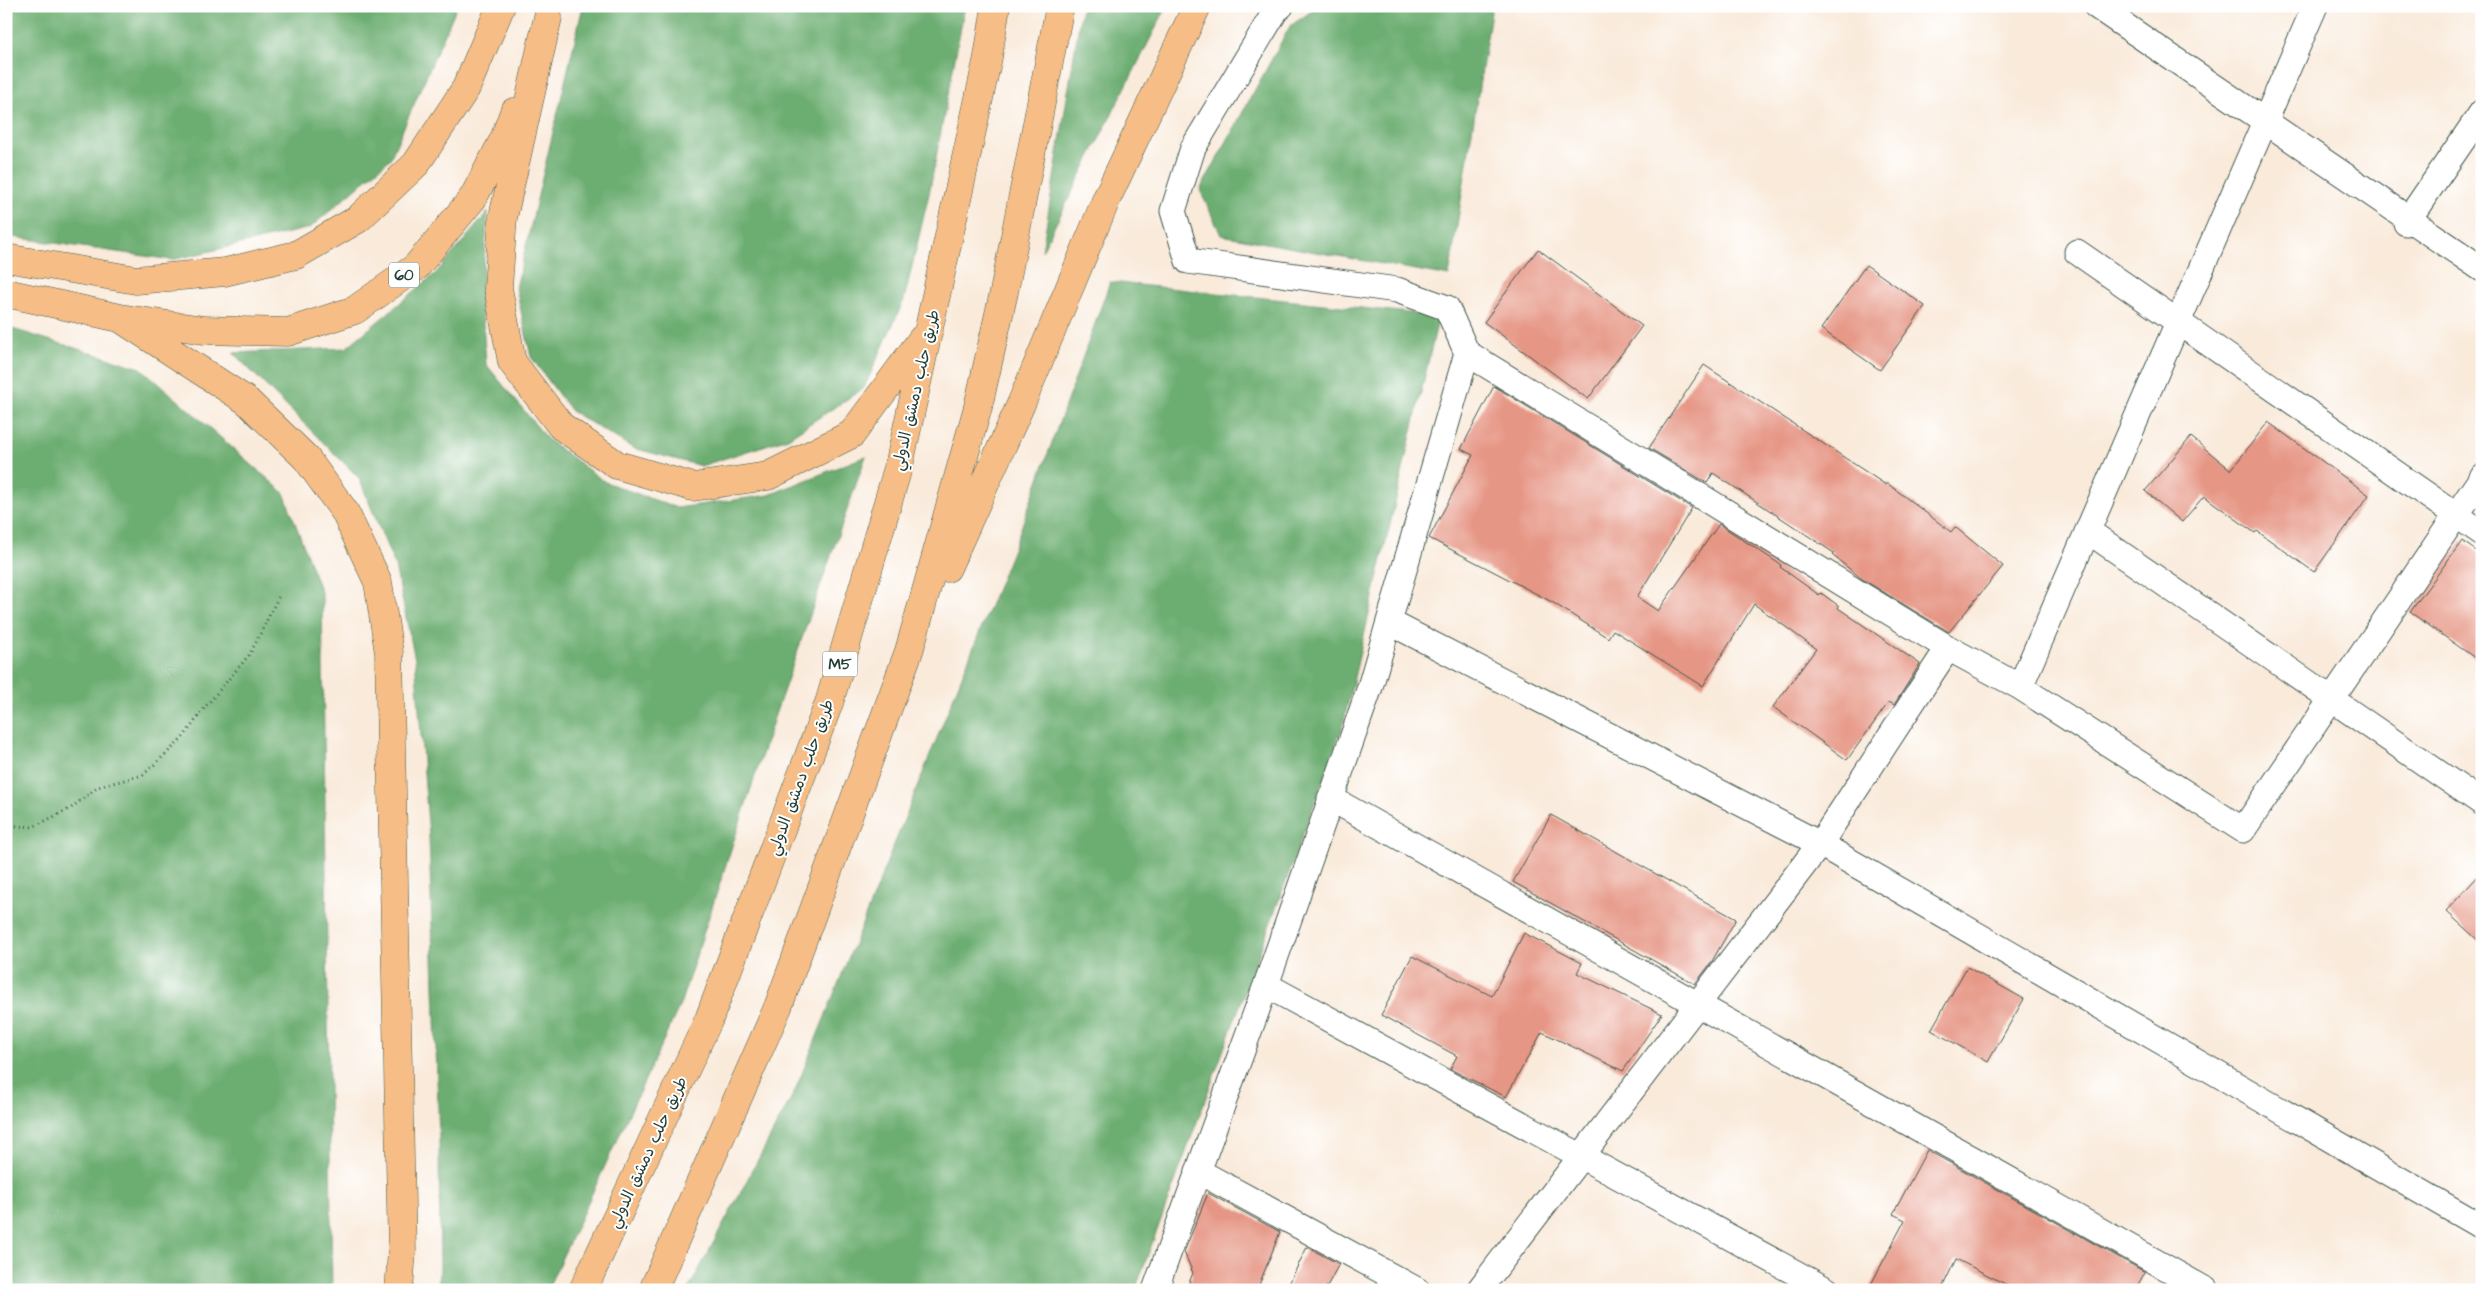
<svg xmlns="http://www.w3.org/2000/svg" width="2488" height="1296" font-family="'Architects Daughter','Playpen Sans Arabic',sans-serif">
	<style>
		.forest { fill: #6cad71; stroke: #467552 }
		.building { fill: #e69685 }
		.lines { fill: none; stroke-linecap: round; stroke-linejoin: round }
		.street-casing { stroke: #40574d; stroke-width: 27 }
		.highway-casing { stroke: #40574d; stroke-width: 29 }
		.path { stroke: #40574d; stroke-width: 3; stroke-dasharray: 1 4; stroke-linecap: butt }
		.street { stroke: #fff; stroke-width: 25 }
		.highway { stroke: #f6be86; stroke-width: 28 }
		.labels { text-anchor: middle; stroke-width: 4; stroke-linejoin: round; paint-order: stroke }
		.shield { fill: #fff; stroke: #627771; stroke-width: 1 }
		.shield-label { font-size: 15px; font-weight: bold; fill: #1f3d34 }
		.street-label { font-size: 16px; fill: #1f3d34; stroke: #fff }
	</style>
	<rect width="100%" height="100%" fill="#fff"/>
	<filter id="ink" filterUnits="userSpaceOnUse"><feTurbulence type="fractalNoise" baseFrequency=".02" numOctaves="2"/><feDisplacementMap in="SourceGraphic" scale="10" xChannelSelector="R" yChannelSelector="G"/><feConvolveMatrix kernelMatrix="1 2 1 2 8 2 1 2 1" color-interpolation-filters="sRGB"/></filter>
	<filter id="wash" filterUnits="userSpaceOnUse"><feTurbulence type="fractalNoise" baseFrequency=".0096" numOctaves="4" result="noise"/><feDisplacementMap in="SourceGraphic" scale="20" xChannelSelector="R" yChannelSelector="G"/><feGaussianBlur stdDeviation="1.12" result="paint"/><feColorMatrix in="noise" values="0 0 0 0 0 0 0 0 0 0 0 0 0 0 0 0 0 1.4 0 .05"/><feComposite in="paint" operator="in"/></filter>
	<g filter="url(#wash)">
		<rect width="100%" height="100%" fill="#f9eada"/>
		<path class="forest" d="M6 6H457L390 159 310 228 172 260 6 236Z
			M583 6H965L929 194 904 300 864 388 788 438 701 466 633 448 571 411 531 357 516 288Z
			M1082 6H1167L1042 251Z
			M1319 6H1492L1449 276 1221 235 1200 190 1290 26Z
			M488 212 481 296 486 364 548 440 605 482 677 508 769 495 866 456 775 715 680 1005 547 1290H437L440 1273 439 1138 429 837 415 659 395 566 359 478 233 353 346 348 436 273Z
			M1110 282 1439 316 1342 729 1135 1290H688L795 1091 1017 539Z
			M6 327 141 368 284 493 322 595 332 1290H6Z"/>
		<g id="blocks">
			<path class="building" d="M1538 249 1642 326 1588 399 1484 322Z
				M1866 265 1925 306 1880 370 1821 329Z
				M1704 365 1886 485 1887 483 1951 532 1955 527 2003 566 1949 632 1862 579 1832 555 1834 553 1713 473 1707 483 1649 448Z
				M1494 386 1692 508 1637 597 1658 611 1719 524 1781 565 1780 567 1819 595 1821 593 1839 606 1838 608 1920 664 1894 705 1889 702 1847 760 1773 707 1816 649 1754 604 1703 686 1613 630 1608 638 1552 602 1429 538 1473 455 1461 449Z
				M2268 422 2369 495 2314 572 2257 531 2255 533 2204 496 2182 522 2145 491 2191 437 2231 470Z
				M2462 541 2482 555V663L2410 612Z
				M1551 815 1736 919 1711 963 1695 984 1513 882Z
				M2482 872V944L2446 911Z
				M1524 933 1582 963 1577 973 1662 1014 1623 1071 1542 1032 1506 1097 1450 1069 1457 1056 1381 1015 1412 956 1492 996Z
				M1967 967 2024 999 1988 1062 1931 1030Z
				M1927 1150 2145 1272 2135 1290H2017L1956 1259 1941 1290H1868L1905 1220 1893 1214Z
				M1208 1193 1280 1232 1257 1290H1186L1193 1273 1184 1252Z
				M1307 1247 1339 1264 1325 1290H1286Z"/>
		</g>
	</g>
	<g filter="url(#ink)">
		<use href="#blocks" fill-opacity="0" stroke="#40574d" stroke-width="1"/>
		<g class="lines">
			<g class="street-casing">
				<path id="street" d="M2096 6 2482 269
					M2406 223 2482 112
					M2077 252 2482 533
					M1467 353 1948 648
					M2088 531 2482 803
					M1389 622 1820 844 2482 1227
					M2020 687 2243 830 2482 477
					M1330 798 2206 1290
					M1266 985 1827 1290
					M1198 1171 1417 1290
					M1155 1290 1266 985 1370 687 1467 353 1447 308 1397 290 1188 261 1173 211 1193 148 1276 10 1281 6
					M1479 1290 1820 844 1948 648 2020 687 2315 6"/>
			</g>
			<g class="highway-casing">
				<path id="highway" d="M548 17 503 217 498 288 512 362 561 426 617 465 693 487 768 476 852 434 922 339
					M6 258 136 280 225 272 296 255 358 219 416 164 466 88 501 6
					M6 293 120 318 204 330 288 332 355 310 416 267 473 198 504 139 514 112
					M120 318 247 401 306 458 345 512 378 582 389 653 402 1251 399 1290
					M947 568 1021 404 1106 200 1197 6
					M583 1290 709 1019 829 703 900 461 988 57 996 6
					M653 1290 778 1007 909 651 978 407 1004 292 1060 6"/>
			</g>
			<path class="path" d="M6 825 33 827 71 808 98 787 143 775 182 739 206 706 250 654 280 594"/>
			<use href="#street" class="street"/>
			<use href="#highway" class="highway"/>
		</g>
	</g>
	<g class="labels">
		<g class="shield">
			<rect x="389" y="262.5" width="30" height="25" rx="4"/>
			<rect x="822.5" y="651.5" width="35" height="25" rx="4"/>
		</g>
		<g class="shield-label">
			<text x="404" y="280">60</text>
			<text x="840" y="669">M5</text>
		</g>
		<g class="street-label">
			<text transform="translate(915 390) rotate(-77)" y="6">طريق حلب دمشق الدولي</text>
			<text transform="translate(800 777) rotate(-70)" y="6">طريق حلب دمشق الدولي</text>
			<text transform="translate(647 1152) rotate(-65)" y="6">طريق حلب دمشق الدولي</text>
		</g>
	</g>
	<rect width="2488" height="1296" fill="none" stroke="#fff" stroke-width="25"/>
</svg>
